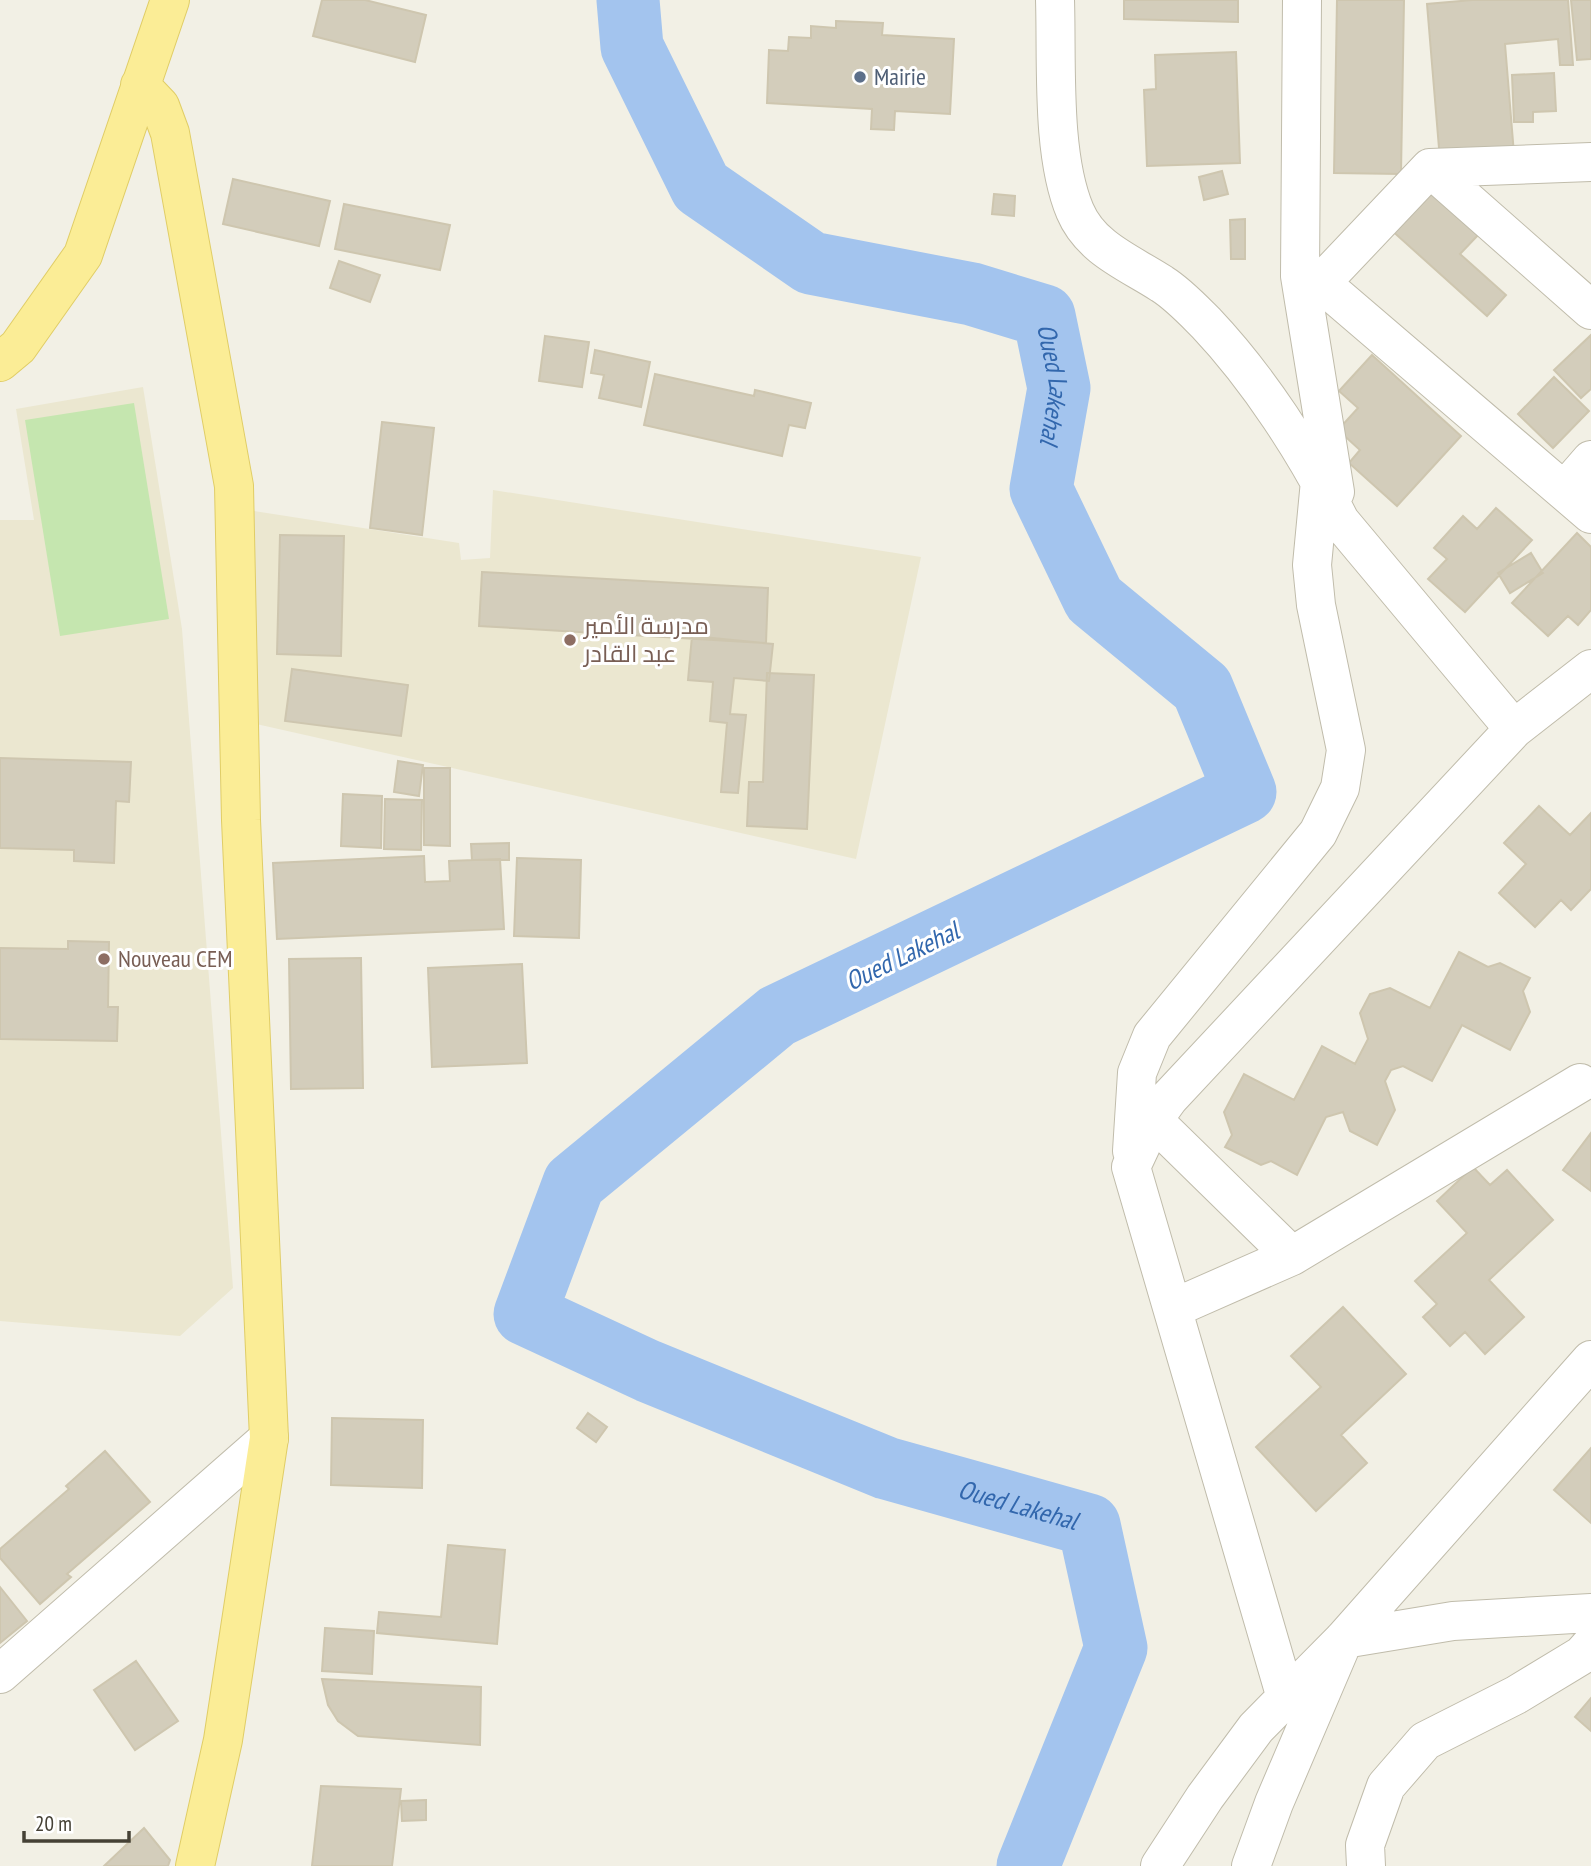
<svg xmlns="http://www.w3.org/2000/svg" width="1591" height="1866" font-family="'PT Sans Narrow',Cairo,sans-serif">
	<style>
		.education { fill: #ebe7d0 }
		.green { fill: #c5e6af }
		.lines { fill: none; stroke-linecap: round; stroke-linejoin: round }
		.river { stroke: #a3c4ee; stroke-width: 63 }
		.building { fill: #d3cdbb; stroke: #cec6af; stroke-width: 2 }
		.minor-casing { stroke: #c0bcab; stroke-width: 40 }
		.major-casing { stroke: #e0cd66; stroke-width: 40 }
		.minor { stroke: #fff; stroke-width: 38 }
		.major { stroke: #fbed96; stroke-width: 38 }
		.service-dot { fill: #5c6f8a; stroke: #fff; stroke-width: 2.5 }
		.education-dot { fill: #8d6e63; stroke: #fff; stroke-width: 2.5 }
		.labels { text-anchor: middle; stroke-width: 6; stroke-linejoin: round; paint-order: stroke }
		.service-label { font-size: 24px; fill: #4e5e75; stroke: #fff; text-anchor: start }
		.education-label { font-size: 24px; fill: #785e54; stroke: #fff; text-anchor: start }
		.water-label { font-size: 26px; font-style: italic; fill: #3267ad; stroke: #fff }
	</style>
	<rect width="100%" height="100%" fill="#f2f0e5"/>
	<path class="education" d="M143 387 182 629 233 1288 180 1336 0 1321V520H34L16 409Z
		M493 490 921 557 856 859 239 720 235 508 459 543 461 560 490 558Z"/>
	<path class="green" d="M134 403 169 619 60 636 25 420Z"/>
	<g class="lines">
		<path class="river" id="s1" d="M628 0 632 47 701 187 811 263 972 294 1044 316 1059 388 1041 489 1094 599 1202 688 1245 792 777 1016 574 1183 525 1314 648 1371 886 1468 1089 1525 1116 1648 1028 1866"/>
	</g>
	<path class="building" d="M322 0H365L426 15 415 62 313 36Z
		M1124 0H1238V22L1124 19Z
		M1337 0H1404L1401 174 1334 173Z
		M1472 0H1568L1573 65H1560L1558 39 1505 44 1514 154 1440 160 1427 4Z
		M1571 0H1591V59L1577 60Z
		M836 21 883 23 882 35 954 39 950 114 895 111 894 130 871 129 872 109 767 103 769 50 788 51 789 37 811 38V26L836 28Z
		M1236 52 1240 163 1147 166 1144 90 1156 89 1155 55Z
		M1554 73 1556 111 1533 112V122H1514L1512 75Z
		M1222 171 1228 194 1204 200 1199 177Z
		M233 179 330 201 319 246 223 224Z
		M1428 185 1480 233 1460 254 1506 295 1487 316 1389 228Z
		M994 194 1015 196 1014 216 992 214Z
		M344 204 450 225 440 270 335 249Z
		M1245 219V259H1231L1230 220Z
		M339 261 380 275 370 302 330 288Z
		M1591 335V389L1581 398 1554 370Z
		M545 336 589 342 582 387 539 381Z
		M595 350 650 362 641 407 599 398 604 375 591 373Z
		M1372 355 1461 436 1397 506 1349 463 1360 450 1338 430 1358 408 1339 391Z
		M655 374 754 396 755 390 811 403 805 428 789 425 782 456 644 425Z
		M1554 377 1589 411 1553 448 1518 414Z
		M382 422 434 428 422 535 370 528Z
		M1496 508 1532 540 1465 612 1428 579 1447 559 1434 548 1463 516 1477 529Z
		M1577 533 1591 547V610L1578 625 1568 616 1548 636 1512 603Z
		M280 535 344 536 341 656 277 654Z
		M1531 553 1543 573 1510 593 1498 573Z
		M482 572 768 588 766 643 479 626Z
		M692 636 773 644 769 681 734 678 730 714 746 715 738 793 721 792 727 723 710 721 713 682 688 680Z
		M292 669 408 685 401 736 285 721Z
		M767 673 814 675 807 829 747 826 749 782H763Z
		M0 758 131 762 129 802 116 801 114 863 74 861V850L0 848Z
		M398 761 423 765 419 796 394 792Z
		M424 768H450V846L424 845Z
		M343 794 382 796 381 848 341 846Z
		M385 799 422 800 421 850 384 849Z
		M1539 806 1570 835 1591 813V889L1571 910 1561 900 1535 927 1499 893 1526 864 1504 843Z
		M509 843V860H472L471 844Z
		M424 856 425 882 450 881 449 861 500 859 504 929 277 939 273 863Z
		M517 858 581 860 579 938 514 936Z
		M68 941 109 942 108 1007H118L117 1041 0 1039V948L68 949Z
		M1459 952 1488 967 1500 963 1530 978 1523 991 1530 1012 1510 1050 1462 1025 1432 1081 1403 1066 1391 1070 1385 1081 1395 1110 1377 1145 1350 1131 1343 1112 1326 1117 1297 1175 1271 1161 1261 1165 1225 1147 1232 1135 1224 1112 1244 1074 1294 1100 1322 1046 1355 1064 1368 1039 1360 1013 1370 994 1390 988 1430 1008Z
		M361 958 363 1088 291 1089 289 959Z
		M522 964 527 1063 432 1067 428 968Z
		M1591 1133V1191L1563 1170Z
		M1473 1167 1490 1185 1507 1170 1553 1220 1489 1280 1524 1317 1485 1354 1465 1332 1450 1346 1423 1317 1437 1304 1415 1281 1467 1233 1437 1201Z
		M1343 1307 1406 1374 1341 1435 1367 1463 1316 1511 1256 1447 1321 1387 1291 1356Z
		M588 1413 607 1427 596 1442 577 1428Z
		M332 1418 423 1420 422 1488 331 1485Z
		M1591 1448V1523L1554 1490Z
		M105 1451 150 1502 67 1574 71 1577 40 1604 0 1558V1549L69 1489 66 1486Z
		M448 1545 505 1550 497 1644 377 1633 379 1612 441 1617Z
		M0 1587 27 1621 0 1643Z
		M325 1628 374 1631 372 1674 322 1671Z
		M136 1661 178 1721 135 1750 94 1690Z
		M322 1679 481 1687 480 1745 358 1736 338 1721 328 1705Z
		M1591 1698V1731L1575 1717Z
		M321 1786 401 1789 392 1866H312Z
		M426 1800V1820L402 1821 401 1801Z
		M144 1828 170 1860 168 1866H104Z"/>
	<g class="lines">
		<g class="minor-casing">
			<path id="minor" d="M1055 0C1057 62 1051 154 1075 211 1091 249 1130 263 1162 284 1178 294 1193 310 1206 323 1258 378 1307 453 1340 521L1514 729
				M1302 0 1300 276 1335 492
				M1430 168 1591 310
				M1300 276 1321 283 1430 168 1591 162
				M1321 283 1591 514
				M1565 490 1591 460
				M1153 1120 1292 1256
				M1132 1151 1137 1073 1152 1036 1318 833 1340 788 1346 750 1316 605 1312 565 1320 481
				M1174 1308 1292 1256 1580 1083
				M0 1674 269 1438
				M1286 1698 1131 1167 1153 1120 1169 1098 1514 729 1591 669
				M1160 1866 1205 1797 1256 1728 1344 1639 1591 1360
				M1251 1866 1274 1803 1344 1639 1453 1621 1591 1613
				M1366 1866 1365 1845 1386 1786 1425 1741 1516 1695 1582 1655 1591 1645"/>
		</g>
		<g class="major-casing">
			<path id="major" d="M140 85 160 106 170 133 234 486 241 820 269 1438 223 1740 195 1866
				M0 362 18 347 83 255 170 0"/>
		</g>
		<use href="#minor" class="minor"/>
		<use href="#major" class="major"/>
	</g>
	<circle class="service-dot" cx="860" cy="77" r="7"/>
	<g class="education-dot">
		<circle cx="570" cy="640" r="7"/>
		<circle cx="104" cy="959" r="7"/>
	</g>
	<g class="labels">
		<g class="service-label">
			<text x="874" y="85">Mairie</text>
		</g>
		<g class="education-label">
			<text x="584" y="634">مدرسة الأمير<tspan x="584" dy="28">عبد القادر</tspan></text>
			<text x="118" y="967">Nouveau CEM</text>
		</g>
		<g class="water-label">
			<text dy="9" stroke="none"><textPath href="#s1" startOffset="646">Oued Lakehal</textPath></text>
			<text transform="translate(902 956) rotate(-26)" y="9">Oued Lakehal</text>
			<text dy="9" stroke="none"><textPath href="#s1" startOffset="2578">Oued Lakehal</textPath></text>
		</g>
	</g>
	<path d="M24 1831v10h105v-10" fill="none" stroke="#454135" stroke-width="3.5"/>
	<text x="35" y="1831" font-size="21" fill="#454135" stroke="#ffffff" stroke-width="5" paint-order="stroke">20 m</text>
</svg>
